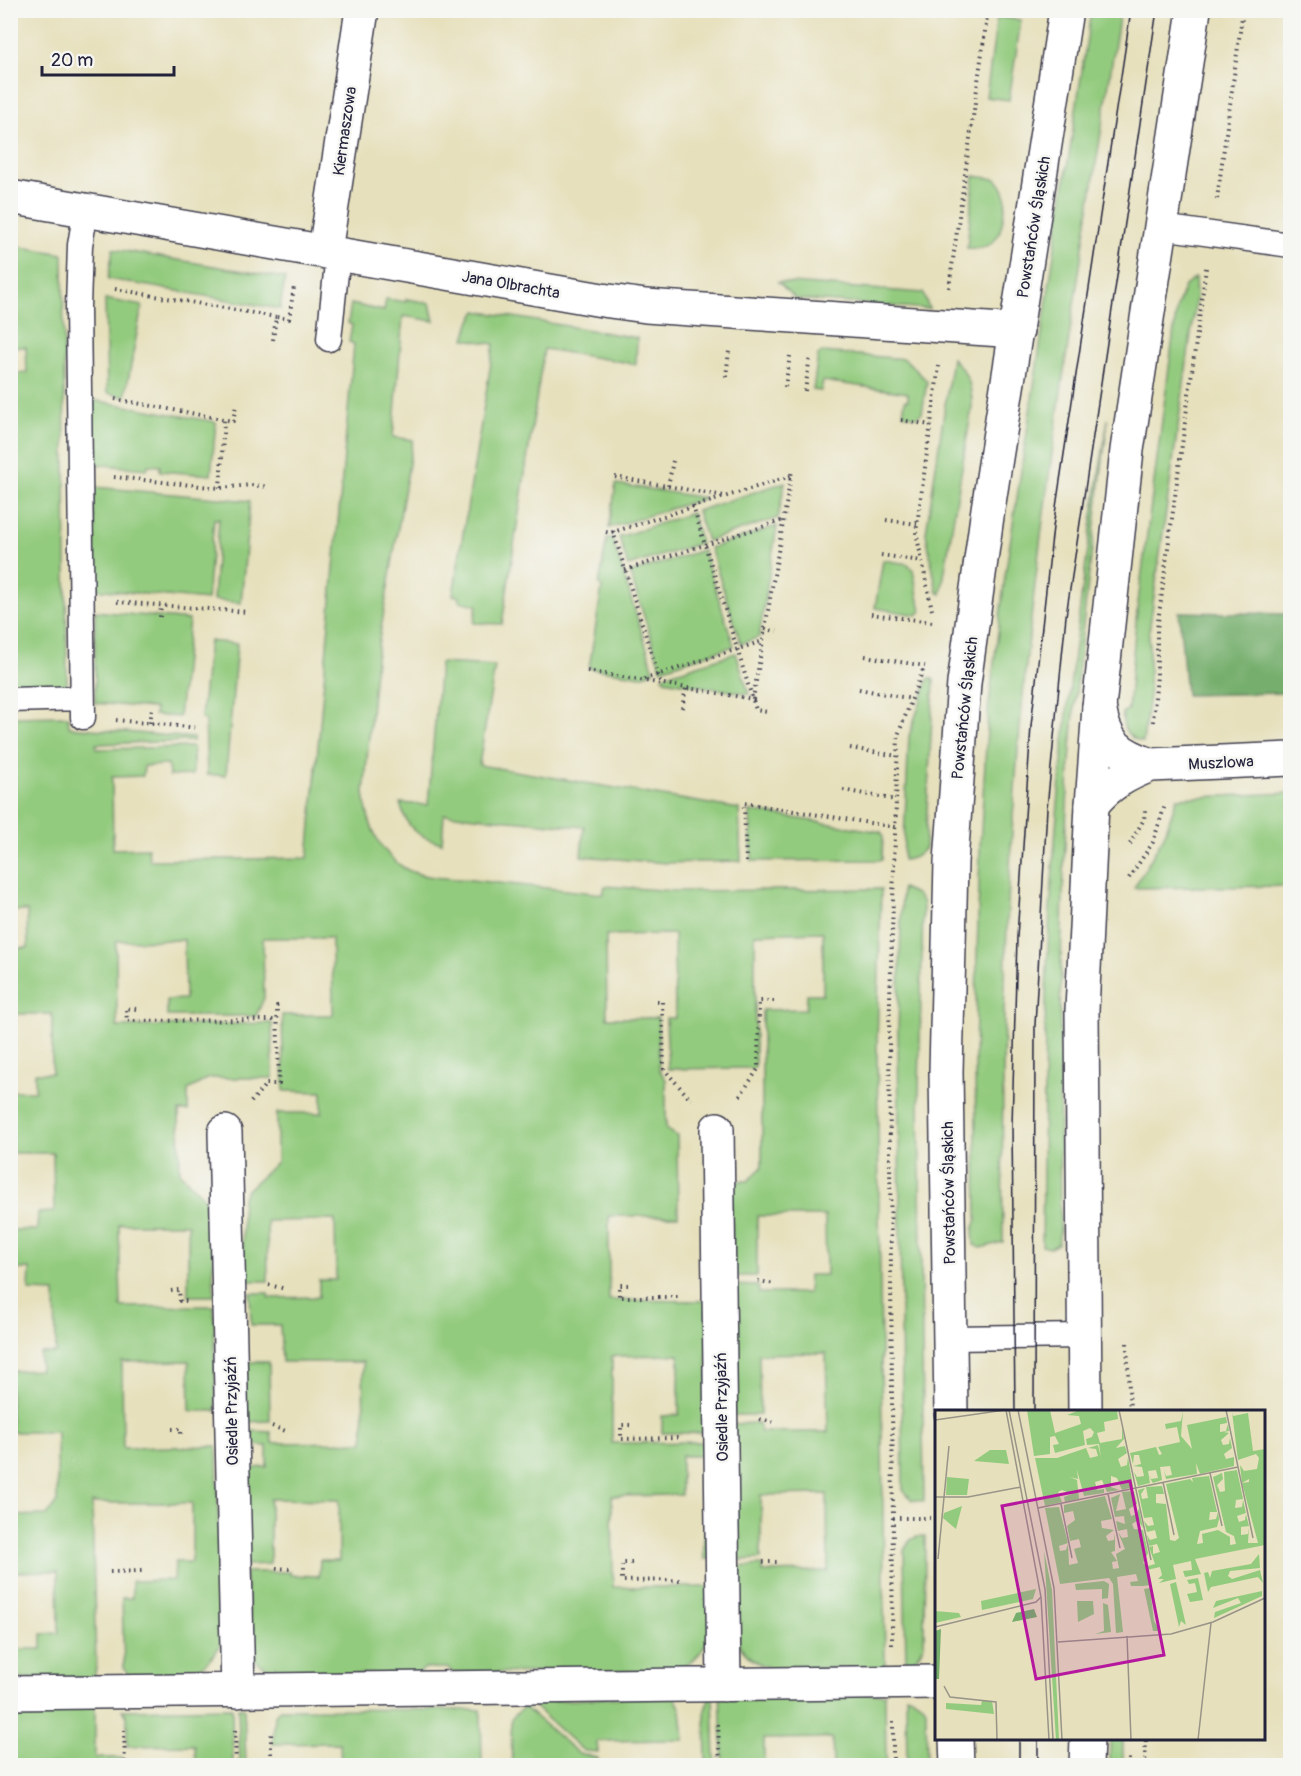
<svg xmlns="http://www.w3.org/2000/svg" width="1301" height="1776" font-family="Pangolin,sans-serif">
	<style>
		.green { fill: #93cb7e; stroke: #5a765c; stroke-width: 1.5 }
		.forest { fill: #76af6d; stroke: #4c6854; stroke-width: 1.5 }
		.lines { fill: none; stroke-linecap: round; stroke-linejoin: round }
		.lane-casing { stroke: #3f3e4e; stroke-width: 27 }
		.street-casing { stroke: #3f3e4e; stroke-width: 36 }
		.secondary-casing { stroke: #3f3e4e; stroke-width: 36 }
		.path { stroke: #3f3e4e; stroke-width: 4; stroke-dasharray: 1.5 4.5; stroke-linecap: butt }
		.lane { stroke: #fff; stroke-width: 24 }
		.street { stroke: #fff; stroke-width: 33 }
		.secondary { stroke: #fff; stroke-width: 33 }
		.tram { stroke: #22223b; stroke-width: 1.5 }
		.labels { text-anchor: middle; stroke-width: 5; stroke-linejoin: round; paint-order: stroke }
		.street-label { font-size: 16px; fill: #22223b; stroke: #f6f6f2 }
		.inset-road { fill: none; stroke: #989488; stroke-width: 1.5 }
		.view { fill: #b5179e; fill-opacity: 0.15; stroke: #b5179e; stroke-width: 3 }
		.inset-edge { fill: none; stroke: #22223b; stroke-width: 3 }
	</style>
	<rect width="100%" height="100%" fill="#f6f6f2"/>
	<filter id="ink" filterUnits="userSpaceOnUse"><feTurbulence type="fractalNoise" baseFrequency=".0167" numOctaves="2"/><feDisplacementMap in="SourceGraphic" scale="12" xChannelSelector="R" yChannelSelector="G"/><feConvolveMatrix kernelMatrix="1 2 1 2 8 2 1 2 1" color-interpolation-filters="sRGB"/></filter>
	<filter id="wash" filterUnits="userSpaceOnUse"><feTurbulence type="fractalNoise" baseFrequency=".008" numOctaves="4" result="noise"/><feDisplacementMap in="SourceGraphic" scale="24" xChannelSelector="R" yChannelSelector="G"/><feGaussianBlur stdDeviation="1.35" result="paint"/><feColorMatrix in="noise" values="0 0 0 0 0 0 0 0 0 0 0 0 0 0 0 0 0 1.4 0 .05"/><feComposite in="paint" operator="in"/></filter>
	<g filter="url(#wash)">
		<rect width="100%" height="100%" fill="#e6e0bc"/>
		<path class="green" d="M1091 11H1120C1082 260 1037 511 1017 763 1004 922 1001 1082 1003 1242L981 1248 974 1245 973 1230 977 1219 975 1063 977 955 980 847 988 712 1005 576Z
			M997 17 1021 20 1009 100 986 97Z
			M974 176 996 179C1007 191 1007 198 1004 214 1000 238 994 250 967 248Z
			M10 245 63 254 67 686H11V374L27 373 26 347H11Z
			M113 249 285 278 280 309 108 279Z
			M1195 278 1196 298 1149 632V695L1143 742C1127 738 1121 728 1123 712L1128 710 1137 610 1177 307 1185 286Z
			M778 282 923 293 929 309 796 299Z
			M105 299 142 306 125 397 107 393Z
			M386 299 406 302V299L430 303 434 321 403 316 393 437 413 440 376 658 364 793C367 822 378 851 404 868 422 879 451 878 471 880 515 885 559 889 603 894L605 886 675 891 881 889 877 1046 885 1668H770C756 1664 747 1657 739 1645L735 1567 762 1565V1572L828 1571 827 1494 761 1495V1559L734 1560 733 1424 759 1423 760 1432H828L826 1353 759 1354 760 1415H733L731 1285 758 1286 759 1293H808L809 1275H826L825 1216H757V1276H732L731 1193 734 1181H748L762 1167V1010L806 1009 807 994H823V932L755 934V1068L668 1069 666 1018H675L674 934 606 935 607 1018H658L659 1069 666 1080V1129L677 1136 678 1216H609V1300L707 1301 708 1433H662V1416L679 1415V1355L612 1356V1443L709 1442 710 1559H704L703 1456H681V1495L612 1496 613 1587H711C711 1629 715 1661 665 1671L453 1673 447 1668H425L418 1674H278L260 1664 254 1658 245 1572H290V1575L319 1576 320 1560H339V1500L270 1499V1564L246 1565 245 1471 252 1468 267 1467V1446L252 1445V1431L271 1432 272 1443 364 1442 363 1362H282L280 1325H251L250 1293H268L269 1298 319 1297V1280H336L335 1220 267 1221 268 1281H243L242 1198 247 1190 277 1162V1113H322V1092L284 1091 282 1015H333L332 938H263L264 998 256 1016H167V1000L185 999 184 940 116 941 117 1027 272 1023 273 1078H209L188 1090V1111H179L180 1173 211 1205 214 1296H188V1224H119L121 1307 214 1306 216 1411H190L189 1361 122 1362 123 1448 217 1446 221 1643C202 1683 167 1677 129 1678L124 1668 122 1598H132V1581L174 1580 175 1562H192V1503H92L96 1668 94 1678 11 1679V1649H42V1634L59 1633 58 1571 11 1572V1516L47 1515 57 1502V1432H11L10 1371 40 1370V1353H56L55 1292 29 1291 30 1269H11V1230H37L38 1213 54 1212 53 1153H11V1091H35V1073H52V1014H11V948H28L27 911H11L10 844 14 843 11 717 68 716 69 727 193 738V741L96 744 97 749 193 747V775L169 776 168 765 144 766 143 776 112 777 113 849 148 848 149 860 308 858 354 344 349 342 352 325 348 323 351 304 384 311Z
			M477 311 637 338 636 364 544 349 502 624 474 623 477 605 459 601 460 597 453 595 494 344 465 339 470 322Z
			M822 352 905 359 927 381 922 413 916 417 903 414 905 400H908V393L823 381 821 391 813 390 818 355Z
			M952 358C968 373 972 385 972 407L941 594 937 592 926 533Z
			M93 400 216 422 211 475 160 471V466L148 465 147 469 94 464Z
			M1108 419C1093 542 1076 665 1068 789 1059 936 1059 1083 1060 1230L1058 1244 1050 1248 1042 1246C1044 1129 1043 1012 1051 896 1061 736 1082 577 1108 419Z
			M785 482 778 518 707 541 697 511Z
			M616 484 705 498 609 528Z
			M94 487 250 501 241 603 213 600 219 519H214L207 600 95 589Z
			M692 513 701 543 628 566 619 537Z
			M777 526 759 637 741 644 710 548Z
			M607 538H612L654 671 641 676 589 668 602 587 599 585Z
			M703 550 734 646 661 669 630 573Z
			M883 560 908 564 913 570 921 611 917 615 875 608Z
			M95 611 189 620 179 717 154 715 155 709 152 708 95 703Z
			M209 641 237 644 226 775H207L205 720 201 719Z
			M736 653 749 694 664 680 663 676Z
			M440 663 495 666 479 765 739 809 741 861 666 863 581 856 584 827 444 814 442 843C417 836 407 830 400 803L428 805Z
			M930 678 934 680 925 848C918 856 914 859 903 860L909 736 928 679Z
			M1290 793V886L1134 888 1164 836 1177 798Z
			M750 811 881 832 883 835 882 860 752 861Z
			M902 888 916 894 923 903 919 1092 924 1501 912 1500 903 1490 898 1032Z
			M243 1362H269L270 1421 244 1422Z
			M925 1536 924 1645 917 1657 906 1666 904 1551C908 1540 913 1536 925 1536Z
			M720 1694H885L886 1765H833L832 1738 764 1739V1765H723Z
			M674 1695 681 1710 684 1740 597 1741 598 1752 585 1751 580 1748 529 1702Z
			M710 1695H713L715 1765 706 1766 705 1710Z
			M906 1695C916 1699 923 1700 926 1710L927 1765H907Z
			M95 1703V1758H122V1765H11L10 1705Z
			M524 1707 578 1753 598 1758V1765H512L511 1719Z
			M232 1708 233 1765H196L195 1745 127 1746V1716L122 1710Z
			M238 1708H244L246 1765H240Z
			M280 1709 481 1710 482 1765H341L340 1743 273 1744 275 1715Z
			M1110 1739H1123V1765H1110Z"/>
		<path class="forest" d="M1179 612 1290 614V693L1186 695Z"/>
	</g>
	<g filter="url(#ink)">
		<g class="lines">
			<g class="lane-casing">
				<path id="lane" d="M1161 227 1290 245
					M329 339 338 254
					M10 700 82 698
					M83 717 78 307 80 245 86 209
					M950 1338 1084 1336"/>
			</g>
			<g class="street-casing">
				<path id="street" d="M10 197 602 300 646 306 1017 331
					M325 251 362 10
					M1099 707C1105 743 1117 753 1151 765
					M1092 805C1107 785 1127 774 1151 765L1290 759
					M717 1129 724 1685
					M225 1132 238 1691
					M10 1693 936 1682"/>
			</g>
			<g class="secondary-casing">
				<path id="secondary" d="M951 1412 946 1072 951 862 964 683 988 509 1066 10
					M1085 1412 1082 1010 1092 805 1099 707 1127 450 1194 10
					M956 1738 957 1766
					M1086 1766 1087 1738"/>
			</g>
			<path class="path" d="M1217 199 1243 10
				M949 288 988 10
				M115 289 276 317
				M273 340 276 317 289 319 294 287
				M726 377 729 351
				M785 387 790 356
				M805 391 810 356
				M115 399 233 421 236 405
				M901 420 931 425
				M114 477 220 488 251 485 269 487
				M615 477 724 496
				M668 486 673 461
				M220 488 224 420
				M693 506 756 710 767 712
				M886 520 917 524
				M613 531 661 684
				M606 532 610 533 791 476
				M881 555 921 561
				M625 570 784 520
				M117 602 248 612
				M932 610 916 532 939 366
				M871 614 932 622
				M160 617 161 605
				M765 629 777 631
				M865 656 925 666
				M587 671 753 699 792 470
				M644 679 763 641
				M859 689 912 699
				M682 708 686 688
				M116 720 199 728
				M1153 722 1157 675V629L1206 268
				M150 723 152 708
				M850 748 897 756
				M843 790 896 800
				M1130 844 1144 819 1145 810
				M746 862 744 803 895 827
				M1129 878 1153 842 1165 805
				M657 1001H662L664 1069 691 1100
				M136 1009 126 1008 127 1021 277 1020
				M740 1096 758 1069 759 1001H774
				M251 1102 266 1084H279L277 1006H282
				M758 1281 775 1284
				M269 1285 286 1289
				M628 1285H619V1297H680
				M171 1291 179 1290 180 1301H189
				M1127 1343 1130 1412
				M760 1419 777 1423
				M630 1425H621V1439L681 1438
				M272 1426 288 1432
				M172 1429H181V1436
				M893 1518H930
				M763 1562H780
				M632 1563H622V1581L682 1580
				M276 1568 290 1569
				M110 1572 144 1571
				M892 1645 893 1518 889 1034 898 735 923 670
				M893 1721V1766
				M718 1724 720 1766
				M124 1730 125 1766
				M235 1730 236 1766
				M271 1766V1730
				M1129 1766V1757
				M1145 1766 1146 1738"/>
			<use href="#lane" class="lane"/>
			<use href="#street" class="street"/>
			<use href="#secondary" class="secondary"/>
			<path class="tram" d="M1015 1412 1012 1126 1017 937 1031 726 1053 527 1131 10
				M1034 1412 1035 1025 1047 808 1066 616 1157 10
				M1019 1738V1766
				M1038 1738V1766"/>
		</g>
	</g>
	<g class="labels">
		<g class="street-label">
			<text transform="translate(344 131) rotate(-82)" y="6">Kiermaszowa</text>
			<text transform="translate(1033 227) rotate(-81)" y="6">Powstańców Śląskich</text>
			<text transform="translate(511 284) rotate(10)" y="6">Jana Olbrachta</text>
			<text transform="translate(964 708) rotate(-84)" y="6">Powstańców Śląskich</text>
			<text transform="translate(1221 762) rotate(-3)" y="6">Muszlowa</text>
			<text transform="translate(948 1193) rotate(-91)" y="6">Powstańców Śląskich</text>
			<text transform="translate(721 1407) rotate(-91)" y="6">Osiedle Przyjaźń</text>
			<text transform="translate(231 1411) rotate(-91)" y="6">Osiedle Przyjaźń</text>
		</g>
	</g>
	<g transform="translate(935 1410)">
		<rect width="330" height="330" fill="#e6e0bc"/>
		<path d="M92 0H115L120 23 146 14 144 6 132 5 145 0H182L183 9 169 12 170 21 162 23 165 33 187 29V17L189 29 181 38 190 36 192 43 183 49 186 57 192 55 193 47 198 77 187 80 182 68 176 66V77L184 80 172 82 167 70 160 72 162 80 169 79V83L149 86 142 60 143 69 135 67 142 70 144 89 130 92 129 87 137 84 127 80 123 82 127 92 110 96 100 48H122L151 38 155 48 163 46 161 39 153 38 163 35 166 47 164 34 152 35 151 29 157 27 159 22 155 18 148 21 150 35 120 43 118 35 124 34 120 26 115 27V44L99 46ZM248 1 246 26 257 39 252 15 291 7 292 13 282 15 285 14V22L291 21 293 14 294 21 289 22 294 23 286 30 288 35 294 34 295 28 297 38 289 44 291 49 299 47V56L265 64 261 53 262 64 231 69 229 60 231 66 237 65 235 56 225 57 227 70 218 73 216 70 214 64 216 69 223 68 221 60 213 61 215 73 203 76 199 62 202 67 209 66 207 57 198 56 206 54 204 45H199L198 54 195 43 221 37 224 45 227 44 223 37 245 32 242 17 231 19 230 14 246 11ZM297 2 298 6 313 3 318 41 330 39V135L260 149 266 164 250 167 248 161 257 160 256 151 238 155 241 169 224 173 229 169H223L227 165 225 157 212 160 215 175 208 176H196L195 172 203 171 201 164 182 167 188 222 181 223 178 174 174 168 125 174 110 98 124 97 133 133 124 136 125 141 131 140 133 134 134 155 143 153 139 139 146 137 144 129 135 131 132 116 140 110 138 101 129 103V95L170 86 177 109 166 111 167 118 179 120 171 126 173 131 179 130 180 124V141L176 142 182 151 177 152 178 159 184 158 181 144 190 139 183 122 187 128 193 127 192 119 183 121 181 111 190 114 189 106 180 107 176 88 185 84 181 101 191 99 187 82 199 81 202 94 194 99 196 106 202 104 204 98 208 118 203 110 197 114 199 119 208 120 213 143 208 153 213 156 220 154 214 137 218 136V144L225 142 222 134 214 136 212 125 215 130 222 128 220 120 212 122 209 111 213 116 219 115 217 107 209 108 203 80 210 78 206 84 207 89 213 88 211 77 227 76 229 84H221V93L231 94 235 130 240 131 244 128 231 74 255 69 258 72 257 68 274 66 282 102H275L274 110 281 109 283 102 284 109 282 117 265 121 262 134 268 133 267 124 283 120 295 127V135L301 134 299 126 291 122 278 67 287 63 288 69 282 75 285 82 290 81 289 62 302 60 308 89 301 90 300 98 307 97 308 90 311 103 302 106 304 112 310 110 311 104 314 116 306 117V125L313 124 314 117 313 133H323L307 73 314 72V69L307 73 305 55 309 61 322 59 324 48 321 44 303 50ZM55 40H71L74 54 39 51ZM12 67 34 69 32 85H11ZM27 96 21 119 8 108 9 103ZM109 141 117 180 124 330H121ZM324 144 325 158 295 161 293 166 297 169 325 160 328 173 323 167 276 177 273 182 269 163 273 162 275 168 277 161 316 154ZM263 168 268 190 255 192 252 184 262 182 260 173 254 174 252 170ZM169 171 174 174 173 188 167 189V179L141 180 140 174ZM241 172 251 215 246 211 244 217 235 174ZM215 178 219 211 225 221H218L209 179ZM101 179 98 189 47 200 46 191ZM327 181V186L279 208 280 202 306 193 303 188 278 198 281 191ZM142 191H158L159 204 143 212ZM168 193 173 195 176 222 160 224 169 221ZM0 201 24 203 26 207 0 213ZM47 291H57L59 304 11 299V293L46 295Z" fill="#93cb7e"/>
		<path d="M99 199 102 207 77 212 81 203ZM6 219 4 269H0V221Z" fill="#76af6d"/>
		<path class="inset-road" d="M71 0 106 187 114 330M74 0 110 179 118 330M83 0 119 178 127 330M184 0 216 150M291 0 318 128M0 10 70 0M275 63 287 116M228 72 239 125M173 84 185 138M0 87H33L86 77M126 94 137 148M103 98 303 57M3 149 14 36M0 217 101 192 106 187M192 226 196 330M123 232 236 224 278 212 330 188M9 276 15 287 61 292 62 330M263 330 276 213"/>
		<path class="view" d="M195 71 229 245 101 269 67 96Z"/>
		<rect width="330" height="330" class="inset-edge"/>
	</g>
	<rect width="1301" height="1776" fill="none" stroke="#f6f6f2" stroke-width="36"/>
	<path d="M42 66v9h132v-9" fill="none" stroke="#22223b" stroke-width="3"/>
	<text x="51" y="66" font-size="18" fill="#22223b" stroke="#f6f6f2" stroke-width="4.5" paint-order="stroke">20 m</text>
</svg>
